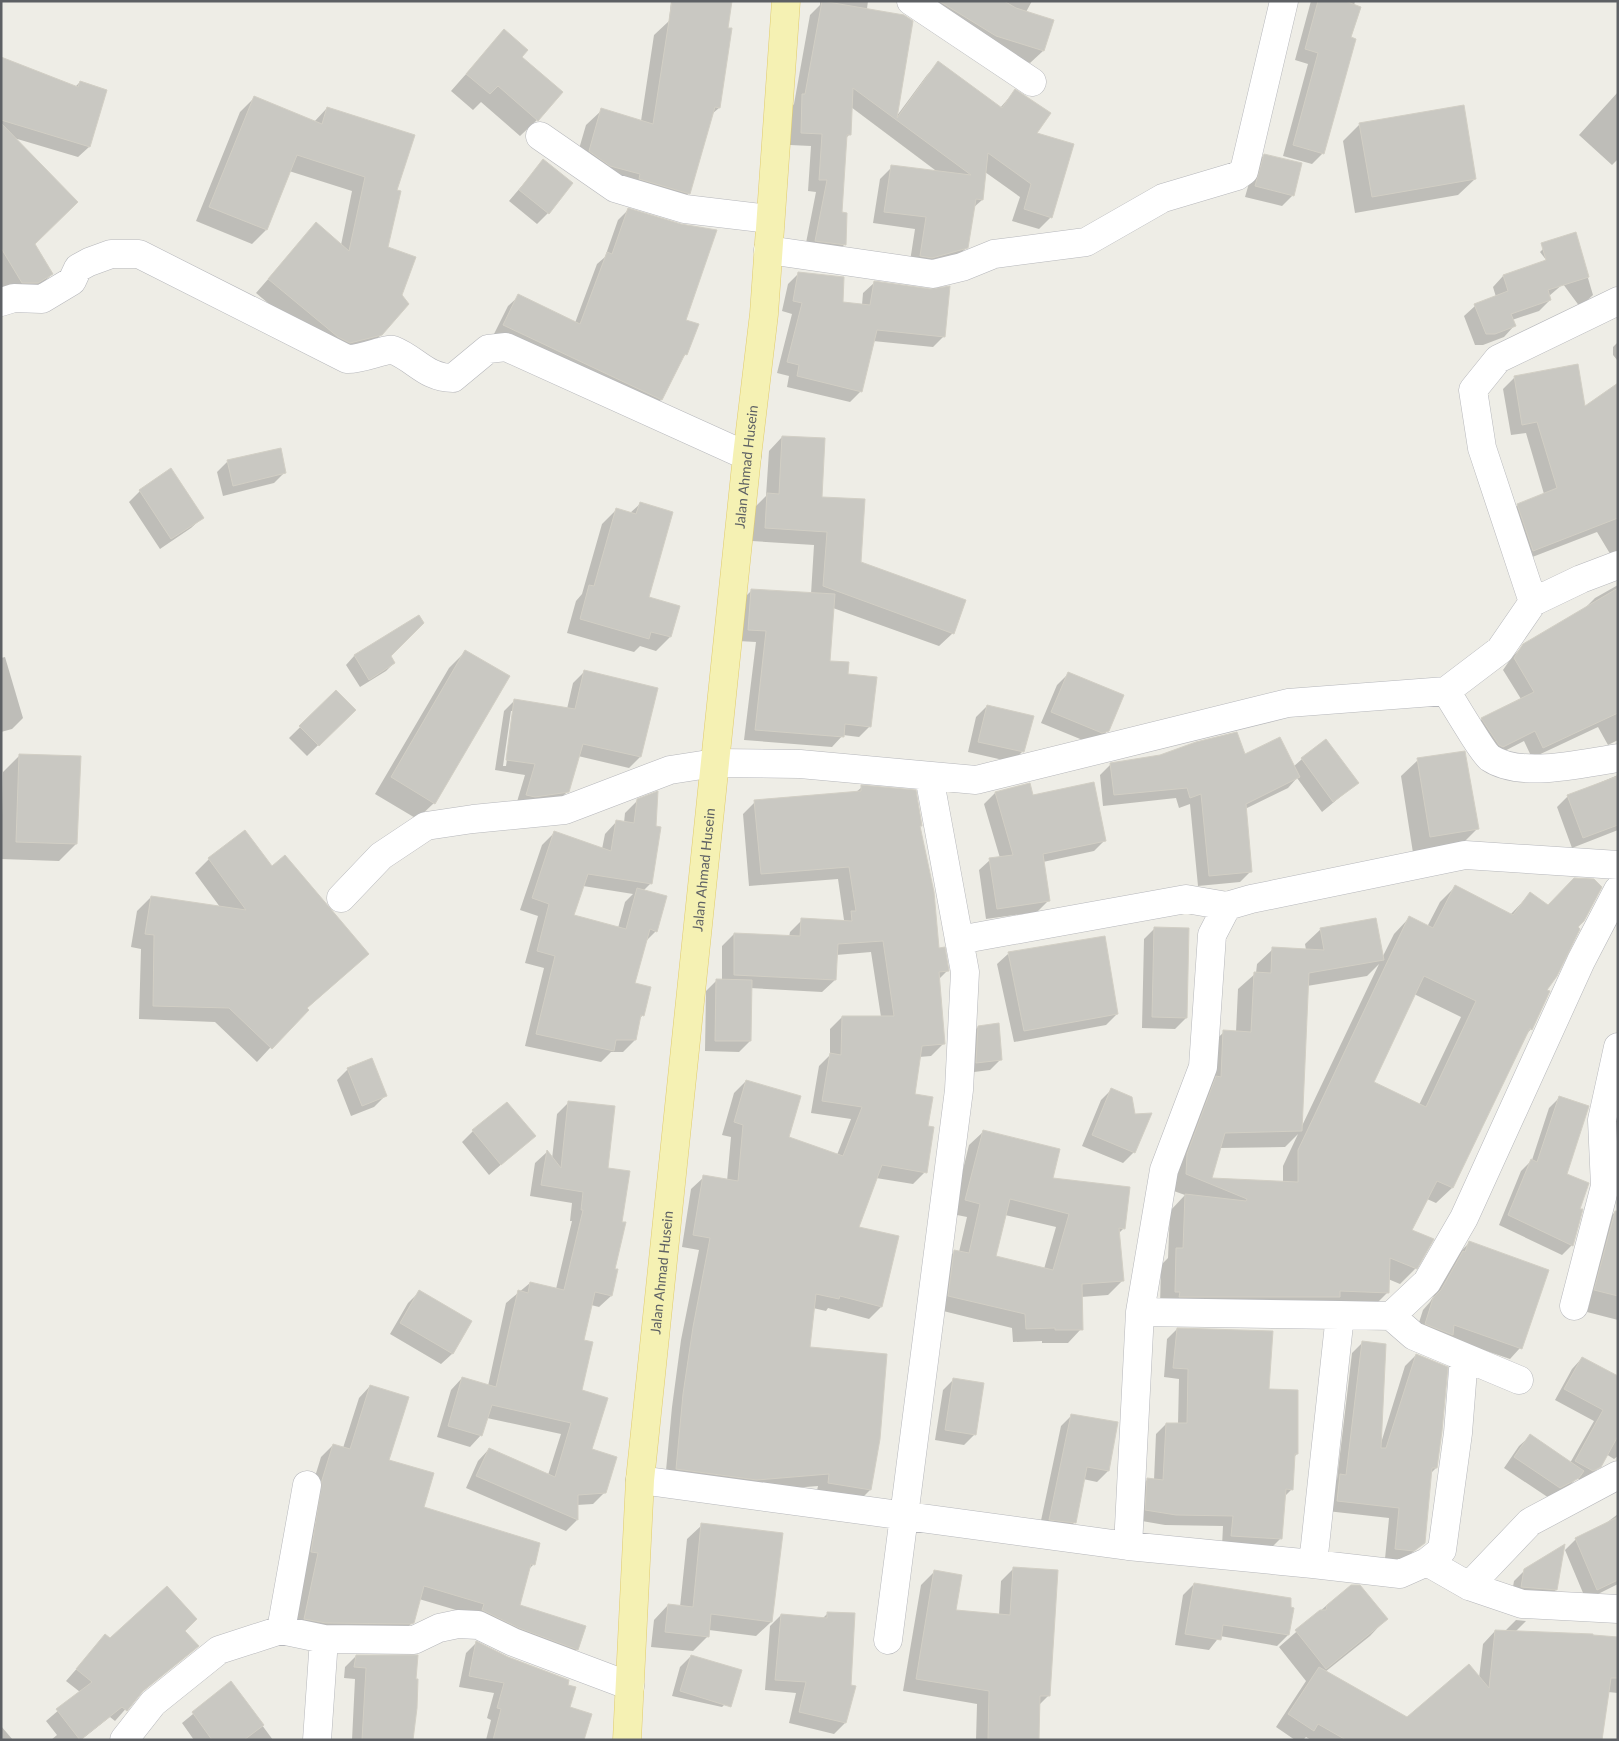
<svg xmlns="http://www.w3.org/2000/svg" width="1619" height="1741" font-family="Lato,sans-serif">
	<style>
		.shadow { fill: #0003; fill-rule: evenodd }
		.building { fill: #c9c8c2; stroke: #d2cfc5; fill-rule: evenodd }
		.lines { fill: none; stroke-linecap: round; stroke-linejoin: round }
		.minor-casing { stroke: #b6b7bb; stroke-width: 29 }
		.major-casing { stroke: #e0cb6c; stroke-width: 29 }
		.minor { stroke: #fff; stroke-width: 28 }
		.major { stroke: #f5f1b3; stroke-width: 28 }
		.labels { text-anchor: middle; stroke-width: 4; stroke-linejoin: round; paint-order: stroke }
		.street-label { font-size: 14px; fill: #5d6064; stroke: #fff }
	</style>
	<rect width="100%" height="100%" fill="#eeede6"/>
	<path class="shadow" d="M671 1H731L719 108 712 114 689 193 674 208 574 166 586 125 602 110 641 121 654 35 669 21Z
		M820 1H868L863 39 896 117 927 75 939 63 1000 108 1015 91 1035 133 1051 217 1039 229 1012 221 1020 197 985 172 982 200 973 208 967 247 955 259 909 268 915 229 873 223 880 179 892 167 939 173 851 107 849 135 845 139 841 213 846 214 844 245 832 257 804 253 816 192 808 191 811 146 790 145 791 108 794 104 810 15 820 5Z
		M916 1H1032L1026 12 1043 51 1030 63 983 48Z
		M1311 1H1355L1323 153 1312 164 1283 156 1308 64 1295 60Z
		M504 31 521 57 537 120 520 136 481 102 473 110 451 91Z
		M1 58 75 87 80 82 89 147 78 157 14 138 33 244 52 274 41 285 1 293Z
		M1618 92V159L1612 165 1579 135Z
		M254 98 314 122 327 108 396 191 387 248 381 335 366 349 324 350 256 293 316 224 341 245 352 191 289 171 266 230 252 244 196 221 240 112Z
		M1360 124 1475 179 1458 195 1355 213 1343 141Z
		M1264 155 1293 195 1282 206 1245 197 1254 166Z
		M543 161 548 213 537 224 509 201Z
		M628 210 685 320 686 354 680 360 661 400 650 410 493 336 508 306 519 296 575 323 597 264 605 257 618 220Z
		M1575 234 1593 295 1580 307 1563 284 1549 296 1550 300 1539 311 1512 320 1514 326 1504 337 1483 345H1475L1464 316 1475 306 1496 297 1493 287 1503 276 1547 261 1540 252 1551 241Z
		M799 273 843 278 842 303 862 305 863 293 874 283 931 291 944 336 933 347 873 341 861 391 850 402 787 387 789 376 777 373 792 314 782 311 788 284Z
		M1618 342V361L1613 355V347Z
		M1577 366 1584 408 1618 385V567L1597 532 1522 561 1506 516 1518 505 1544 494 1526 433 1511 435 1503 389 1514 378Z
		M782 437 860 563 953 633 939 646 833 608 829 662 847 675 870 726 859 737 843 735 832 747 744 740 756 642 738 641 741 601 752 590 811 594 814 545 752 541 754 508 766 496 769 451Z
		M228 461 285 472 274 483 223 496 217 472Z
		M140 491 202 518 191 528 160 549 129 502Z
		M640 504 647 598 670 637 656 651 640 646 634 652 567 633 576 601 582 594 602 524 616 510 630 513Z
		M1618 585V740L1608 745 1598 727 1532 758 1524 741 1491 758 1470 730 1482 719 1521 699 1503 670 1512 657 1524 645 1584 609 1595 598Z
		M418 617 390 656 394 663 386 671 360 687 346 665 354 656Z
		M466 651 434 803 417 819 375 794 449 668Z
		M5 657 23 718 12 729 1 732V658Z
		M584 672 657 689 640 757 629 768 578 756 568 791 557 802 516 805 525 775 495 770 504 711 515 700 567 709 573 683ZM511 711H514L506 766H503Z
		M1068 674 1108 730 1097 742 1090 743 1041 723 1057 685Z
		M336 692 354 710 307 756 289 738Z
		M987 706 1023 751 1012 762 968 752 976 717Z
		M20 755 76 844 59 861 1 859 3 772Z
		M1244 756 1293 767 1302 759 1357 783 1322 812 1297 778 1288 788 1245 809 1251 871 1240 882 1198 886 1190 804 1179 808 1176 798 1103 806 1100 775 1111 764Z
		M1418 760 1478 828 1461 845 1413 853 1401 776Z
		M1618 775V830L1572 848 1557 807 1568 796Z
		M862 787 921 825 919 828 938 949 948 970 938 980 943 1044 931 1056 919 1057 913 1095 926 1127 925 1172 913 1184 876 1178 858 1228 898 1237 881 1307 869 1319 828 1308 826 1311 813 1308 808 1348 870 1490 858 1502 816 1495 818 1486 744 1492 665 1481 672 1407 681 1340 699 1250 682 1247 691 1189 704 1177 727 1181 731 1137 722 1135 734 1093 746 1081 787 1138 837 1155 851 1119 811 1113 819 1066 830 1055V1029L842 1017H881L871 952 836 955 835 980 822 992 750 988V1041L739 1052 705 1051 706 991 717 980H722V946L734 934 789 937 790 932 802 920H844L838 879 749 886 743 814 755 802 855 793Z
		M995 793 1032 796 1105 840 1094 851 1043 862 1048 901 1037 912 986 919 979 870 990 860 1000 858 984 804Z
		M638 800 651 883 643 891 656 931 645 942 633 984 643 1015 639 1019 635 1040 623 1052H611L601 1062 525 1046 544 968 525 963 538 916 520 910 542 845 554 833 602 849 605 834 617 821 624 823 625 813ZM583 886 633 894 625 902 618 928 573 916Z
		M245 832 272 868 368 954 306 1009 257 1062 215 1022 139 1019 141 949 131 947 137 911 151 897 220 907 195 873 209 859Z
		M1456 886 1510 915 1530 894 1577 927 1545 991 1531 1029 1525 1036 1452 1188 1436 1203 1427 1199 1410 1231 1416 1268 1400 1284 1388 1279V1292L1372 1308 1160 1307 1161 1265 1168 1258 1170 1211 1185 1195 1171 1190 1208 1047 1224 1032H1236L1238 989 1256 973 1257 964 1273 949 1306 950 1305 944 1321 929 1382 958 1394 934 1409 918 1427 927 1440 902ZM1379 964 1301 1128 1307 986 1367 976ZM1414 994 1461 1017 1419 1105 1372 1082ZM1298 1134 1283 1166V1183L1210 1179 1219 1148 1285 1147Z
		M1155 928 1186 1018 1175 1029 1142 1028 1144 939Z
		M1104 937 1117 1014 1106 1025 1014 1042 997 964 1008 954Z
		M978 1027 1001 1059 990 1070 966 1073 967 1038Z
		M348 1069 385 1096 374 1107 351 1116 337 1080Z
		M1112 1089 1134 1152 1123 1163 1082 1146 1101 1100Z
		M1559 1098 1566 1175 1579 1210 1572 1245 1562 1255 1499 1225 1521 1171 1532 1160 1549 1108Z
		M569 1102 607 1169 613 1270 611 1296 599 1307 591 1305 582 1341 581 1391 591 1450 605 1492 593 1504 577 1505V1520L566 1531 466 1488 478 1461 489 1449 548 1475 561 1434 487 1418 481 1435 470 1447 437 1437 451 1390 462 1378 488 1386 506 1303 530 1283 556 1289 572 1221H570L572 1203 530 1196 535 1163 547 1152 552 1159 557 1114Z
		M1618 1110V1133L1612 1131Z
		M473 1131 534 1136 489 1175 462 1142Z
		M983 1132 1124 1228 1118 1234 1122 1281 1108 1295 1081 1297V1329L1068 1343H1042V1341L1013 1342 1012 1328 935 1309 941 1265 955 1251 959 1252 967 1217 952 1214 969 1145ZM1005 1215 1056 1227 1044 1269 995 1257Z
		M1615 1212H1618V1320L1587 1312 1590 1301 1584 1300 1604 1223Z
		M1469 1243 1520 1348 1510 1359 1448 1338 1415 1335 1423 1310 1430 1302 1458 1254Z
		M419 1292 470 1322 452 1354 441 1364 390 1334 408 1303Z
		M1177 1329 1267 1390 1297 1454 1294 1457 1292 1489 1284 1497 1280 1539 1270 1549 1222 1546 1223 1526 1165 1525 1136 1520 1138 1489 1148 1479 1154 1480 1156 1434 1166 1424H1178L1179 1379 1164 1377 1167 1339Z
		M1362 1343 1381 1443 1405 1366 1416 1355 1436 1468 1430 1474 1424 1543 1402 1561 1385 1559 1389 1518 1327 1511 1330 1486 1337 1479 1352 1353Z
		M1582 1358 1618 1378V1456L1614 1459 1606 1454 1600 1466 1589 1477 1581 1481 1577 1478 1566 1489 1549 1498 1504 1468 1519 1446 1530 1436 1570 1463 1594 1421 1555 1400 1572 1369Z
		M954 1379 975 1434 964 1445 935 1440 943 1390Z
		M370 1386 388 1461 423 1508 534 1564 528 1570 518 1605 577 1649 565 1661 473 1615 419 1599 413 1622 400 1634 293 1631 307 1564H300L310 1493 321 1457 333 1445 343 1448 359 1398Z
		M1072 1415 1108 1471 1097 1482 1083 1479 1074 1523 1063 1534 1039 1530 1061 1426Z
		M1618 1514V1584L1586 1600 1565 1550 1576 1539 1601 1527Z
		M702 1525 771 1622 756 1636 709 1630 708 1636 693 1651 651 1647 654 1620 668 1605 680 1607 687 1539Z
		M1014 1568 1049 1695 1038 1706 1036 1740H976L977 1704 903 1691 921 1585 934 1572 955 1612 999 1615 1001 1581Z
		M1525 1570 1556 1590 1545 1601 1511 1598 1514 1581Z
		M1194 1584 1289 1609 1288 1635 1277 1646 1220 1636 1209 1650 1175 1645 1183 1595Z
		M1327 1605 1386 1619 1370 1636 1325 1672 1407 1718 1479 1678 1483 1644 1495 1631H1505L1516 1620 1526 1621 1515 1632 1618 1639V1693L1608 1692 1602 1740H1311L1306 1737 1303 1740H1295L1276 1727 1306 1681 1279 1647Z
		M828 1613 845 1723 834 1734 789 1723 796 1693 765 1690 770 1626 781 1615 822 1619Z
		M184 1631 198 1646 137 1696 115 1721 110 1717 81 1740H51L57 1735 46 1721 80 1692 66 1681 106 1635 110 1640Z
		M476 1643 566 1686 568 1708 582 1740H486L491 1720 487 1718 494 1693 459 1687 466 1653Z
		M356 1656H417L412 1740H352L355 1679 344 1678 345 1667Z
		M691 1656 733 1696 722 1707 672 1696 680 1667Z
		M231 1683 273 1740H194L182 1723Z
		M1 1726 13 1740H1Z"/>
	<path class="building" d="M672 1H732L728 28H732L720 108 715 107 690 194 639 179 640 174 610 166 589 151 601 108 653 124Z
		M822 1 904 15 913 21 897 118 938 61 1002 108 1015 89 1051 113 1037 133 1074 144 1052 218 1024 209 1031 184 988 153 983 200 976 199 968 248 932 258 920 256 926 217 884 212 891 165 971 175 853 88 851 135H847L842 212 847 213 846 245 815 241 827 180H819L822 134 801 133 802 94H805Z
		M939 1H1004L1016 8 1054 20 1044 51 996 36Z
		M1318 1H1345L1361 7 1351 37 1356 39 1324 154 1293 145 1318 53 1305 49Z
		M504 29 528 50 522 57 563 92 538 121 498 86 490 94 466 74Z
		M1 57 78 87 80 81 107 90 90 147 1 120Z
		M254 96 322 124 327 107 415 135 397 190 401 191 388 247 416 257 402 295 409 304 382 335 350 343 338 337 268 279 316 222 349 251 365 177 297 155 267 230 209 207Z
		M1464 105 1476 179 1372 197 1359 123Z
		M1 123 78 202 35 244 53 274 38 283H22L1 248Z
		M1264 154 1302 163 1294 196 1255 186Z
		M543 159 573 183 549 214 519 190Z
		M628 208 681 224 717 230 686 320 699 324 687 355 685 354 662 400 503 325 518 294 580 324 607 252 612 254Z
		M1576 232 1589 277 1548 290 1551 300 1511 314 1516 326 1495 334H1486L1474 304 1508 291 1503 275 1546 260 1541 243Z
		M798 272 844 277 843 302 870 305 874 281 931 289 950 286 945 337 877 330 862 392 797 376 799 365 787 362 802 303 793 301Z
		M1578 364 1585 406 1618 383V518L1533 551 1517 504 1557 488 1537 422 1522 425 1514 376Z
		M782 436 825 438 822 497 865 499 861 562 966 600 954 634 823 586 827 532 765 528 767 493 779 494Z
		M281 448 286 473 233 486 227 460Z
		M171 468 204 518 171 539 139 490Z
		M640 502 673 512 649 597 680 606 671 637 651 632 649 639 580 619 589 585 594 586 616 508 636 514Z
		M1618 588V713L1543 748 1535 731 1503 747 1499 745 1481 718 1534 692 1514 658 1523 644Z
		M751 589 835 594 830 661 849 662 848 674 877 677 871 727 845 724 844 737 755 730 766 631 748 630Z
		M419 615 424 623 391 656 395 663 369 680 354 655Z
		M465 650 510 676 435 804 391 777Z
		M584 670 658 688 641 757 583 744 569 792 535 797 526 795 535 764 506 760 514 699 575 709Z
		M1068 672 1124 695 1109 731 1102 733 1051 712Z
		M336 690 356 710 319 746 299 726Z
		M987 705 1034 716 1024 752 978 742Z
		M1237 732 1245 754 1280 737 1300 777 1246 804 1252 872 1209 876 1201 794 1190 798 1187 788 1114 795 1110 763 1160 755 1196 742Z
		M1326 739 1359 783 1333 802 1301 758Z
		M1465 751 1479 829 1430 837 1417 758Z
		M19 754 81 756 77 844 16 842Z
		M1618 776V825L1583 838 1567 795Z
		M1094 782 1106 841 1043 854 1050 901 997 909 989 858 1013 855 995 792 1030 783 1033 795Z
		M861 785 916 790 922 826H920L934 892 939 948 945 947 949 971 939 972 945 1044 922 1046 915 1094 933 1097 928 1126 934 1127 927 1173 882 1165 859 1227 899 1236 882 1307 840 1296 839 1299 816 1294 810 1347 887 1354 880 1439 871 1490 828 1483 829 1474 757 1480 676 1469 683 1394 693 1327 710 1238 693 1235 703 1175 738 1181 743 1125 734 1122 746 1080 801 1096 789 1137 843 1156 862 1107 822 1101 830 1053 841 1055 842 1016H894L883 941 838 944 836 980 734 975V933L800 936 801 918 852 921 851 911H856L849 867 761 874 754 800 861 791Z
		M658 791 656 826 661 827 652 884 588 874 574 915 626 929 637 888 667 896 657 932 650 929 635 983 651 987 644 1016 641 1015 636 1040H616L614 1051 536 1034 555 956 537 951 549 904 532 898 554 831 611 851 616 820 634 823 637 799Z
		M245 830 272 866 285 855 369 954 307 1008 309 1010 272 1049 229 1008 153 1006 154 935 145 934 151 896 246 910 208 858Z
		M1574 878 1594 879 1602 887 1584 921 1578 927 1580 929 1557 976 1547 990 1550 991 1532 1030 1530 1028 1453 1188 1437 1181 1412 1230 1434 1239 1417 1269 1390 1258 1389 1293 1340 1291V1297H1179L1180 1292H1175L1176 1248H1183L1185 1194 1246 1201 1247 1199 1186 1174 1187 1154 1216 1076 1221 1077 1223 1030 1251 1032 1254 972 1271 973 1272 947 1324 950 1320 928 1376 918 1384 960 1309 973 1302 1131 1225 1133 1212 1178 1298 1182V1150L1409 916 1433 928 1455 885 1513 915 1530 892 1548 905ZM1424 976 1476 1001 1426 1107 1374 1082Z
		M1154 927 1189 928 1187 1018 1152 1017Z
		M1105 936 1118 1014 1024 1031 1008 952Z
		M716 979 752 980 751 1041H715Z
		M999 1023 1002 1060 976 1063 978 1026Z
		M372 1058 387 1096 362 1106 347 1068Z
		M1111 1088 1132 1097 1135 1114 1152 1113 1135 1153 1092 1135Z
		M1559 1096 1589 1106 1567 1174 1589 1183 1580 1209H1583L1573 1246 1508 1215 1531 1159 1537 1162Z
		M568 1101 615 1106 608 1168 630 1171 622 1222H626L615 1269H618L612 1296 595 1292 584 1340 593 1342 582 1390 608 1398 592 1449 617 1457 606 1493 578 1495V1520L476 1476 489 1448 555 1477 571 1423 492 1405 482 1436 448 1426 462 1377 496 1387 518 1290 528 1293 530 1282 564 1290 583 1210H581L583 1192 541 1185 547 1150 561 1168Z
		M507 1102 536 1136 501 1165 472 1130Z
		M983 1130 1060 1149 1053 1178 1130 1187 1125 1229 1119 1228 1124 1281 1082 1284 1083 1330H1055V1328L1026 1329 1025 1314 948 1296 954 1250 969 1253 980 1204 965 1200ZM1010 1199 1069 1214 1053 1270 996 1256Z
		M1615 1211H1618V1296L1594 1290Z
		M1469 1241 1549 1270 1522 1349 1454 1325 1453 1335 1425 1324 1433 1298 1441 1290 1463 1251 1465 1252Z
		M419 1290 472 1321 453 1354 400 1323Z
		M1177 1328 1273 1331 1269 1389 1298 1390V1454H1295L1293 1490 1286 1489 1282 1539 1231 1536 1233 1516 1176 1515 1145 1510 1147 1478 1163 1480 1166 1423H1187L1188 1369 1173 1368Z
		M1362 1341 1386 1344 1381 1448H1386L1416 1354 1448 1367 1442 1431 1437 1468H1432L1425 1543 1414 1551 1395 1549 1399 1508 1337 1501 1340 1474 1346 1475Z
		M1582 1357 1618 1376V1436L1601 1467 1593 1471 1575 1461 1603 1410 1564 1389Z
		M953 1378 984 1383 976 1435 945 1430Z
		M370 1385 409 1397 389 1460 434 1473 424 1507 540 1543 535 1565 531 1564 520 1605 586 1626 578 1650 519 1628 482 1610 484 1604 424 1586 414 1623 411 1624 326 1623 304 1619 318 1553 311 1552 322 1480 333 1444 350 1449Z
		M1071 1414 1118 1422 1109 1471 1087 1467 1076 1523 1049 1520Z
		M1530 1434 1584 1471 1579 1478 1560 1488 1514 1457Z
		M1618 1517V1580L1597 1590 1575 1538Z
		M701 1523 783 1533 772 1622 711 1614 709 1637 665 1632 668 1604 693 1607Z
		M1565 1544 1557 1590 1521 1587 1524 1569Z
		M1013 1567 1058 1570 1050 1696H1040L1039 1739H988L989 1691 916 1679 934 1570 962 1575 956 1610 1010 1615Z
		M1194 1583 1291 1598V1607L1294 1608 1289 1635 1223 1625 1221 1640 1185 1634Z
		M1351 1585H1360L1388 1619 1326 1669 1295 1630 1320 1610H1326L1327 1605Z
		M167 1586 197 1619 185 1631 199 1646 143 1691 127 1711 122 1707 80 1740 56 1709 92 1682 76 1669 105 1634 110 1638Z
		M827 1612 855 1613 851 1685 856 1686 846 1723 799 1712 806 1682 775 1680 781 1614 827 1618Z
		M1495 1630 1593 1634V1635L1618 1637V1678H1611L1602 1740H1346L1318 1724 1314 1731 1288 1714 1319 1667 1407 1717 1469 1664 1489 1688Z
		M476 1641 508 1657 569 1680 568 1685 576 1687 570 1707 592 1714 584 1740H493L501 1709 497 1708 504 1683 469 1676Z
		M356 1655H418L416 1679H418L417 1708 413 1740H362L366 1668 354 1667Z
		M691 1655 742 1670 731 1707 680 1691Z
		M231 1681 264 1725 244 1740H212L192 1712Z"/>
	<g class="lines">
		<g class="minor-casing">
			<path id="minor" d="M911 1 1032 82
				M540 136 615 188 685 209 770 219
				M768 250 933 274 962 267 994 254 1086 242 1163 198 1237 176 1244 171 1284 1
				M1 302 14 298 42 299 72 281 78 268 89 262 111 254H139L347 359C361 360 387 348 393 350 416 359 426 378 453 378L488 349 506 347 747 456
				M1533 602 1581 579 1618 565
				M1446 691C1453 702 1483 753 1490 758 1521 779 1583 763 1618 758
				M341 898 381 856 426 826 473 819 565 810 670 770 715 763 800 764 976 780 1288 703 1446 691 1500 650 1533 602 1482 448 1473 390 1498 359 1618 301
				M959 940 1186 899 1227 906
				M1574 1306 1605 1186 1602 1120 1618 1047
				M1140 1312 1340 1315
				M1391 1316 1414 1336 1519 1380
				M640 1480 1128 1546 1313 1564 1340 1315 1391 1316 1427 1282 1464 1218 1581 961 1618 890
				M1128 1546 1140 1312 1164 1170 1203 1067 1212 935 1227 906 1251 899 1465 855 1618 865
				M1427 1562 1469 1586 1522 1604 1618 1609
				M1313 1564 1400 1574 1427 1562 1442 1550 1458 1433 1464 1357
				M1469 1586 1530 1522 1618 1475
				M281 1630 307 1485
				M888 1640 959 1090 965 972 929 776
				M124 1740 153 1703 219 1650 281 1630 324 1639 414 1640 439 1628 458 1624 478 1625 513 1642 630 1686
				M317 1740 324 1639"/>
		</g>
		<g class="major-casing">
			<g id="major">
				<path id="s1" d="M627 1740 640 1480 747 456 764 314 786 1"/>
			</g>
		</g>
		<use href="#minor" class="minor"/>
		<use href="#major" class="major"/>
	</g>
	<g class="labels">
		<g class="street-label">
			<text dy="5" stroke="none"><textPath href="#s1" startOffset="1279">Jalan Ahmad Husein</textPath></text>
			<text dy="5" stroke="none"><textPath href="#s1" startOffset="874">Jalan Ahmad Husein</textPath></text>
			<text dy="5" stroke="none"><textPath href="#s1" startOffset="469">Jalan Ahmad Husein</textPath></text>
		</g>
	</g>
	<rect width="1619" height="1741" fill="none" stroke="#5d6064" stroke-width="5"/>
</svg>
